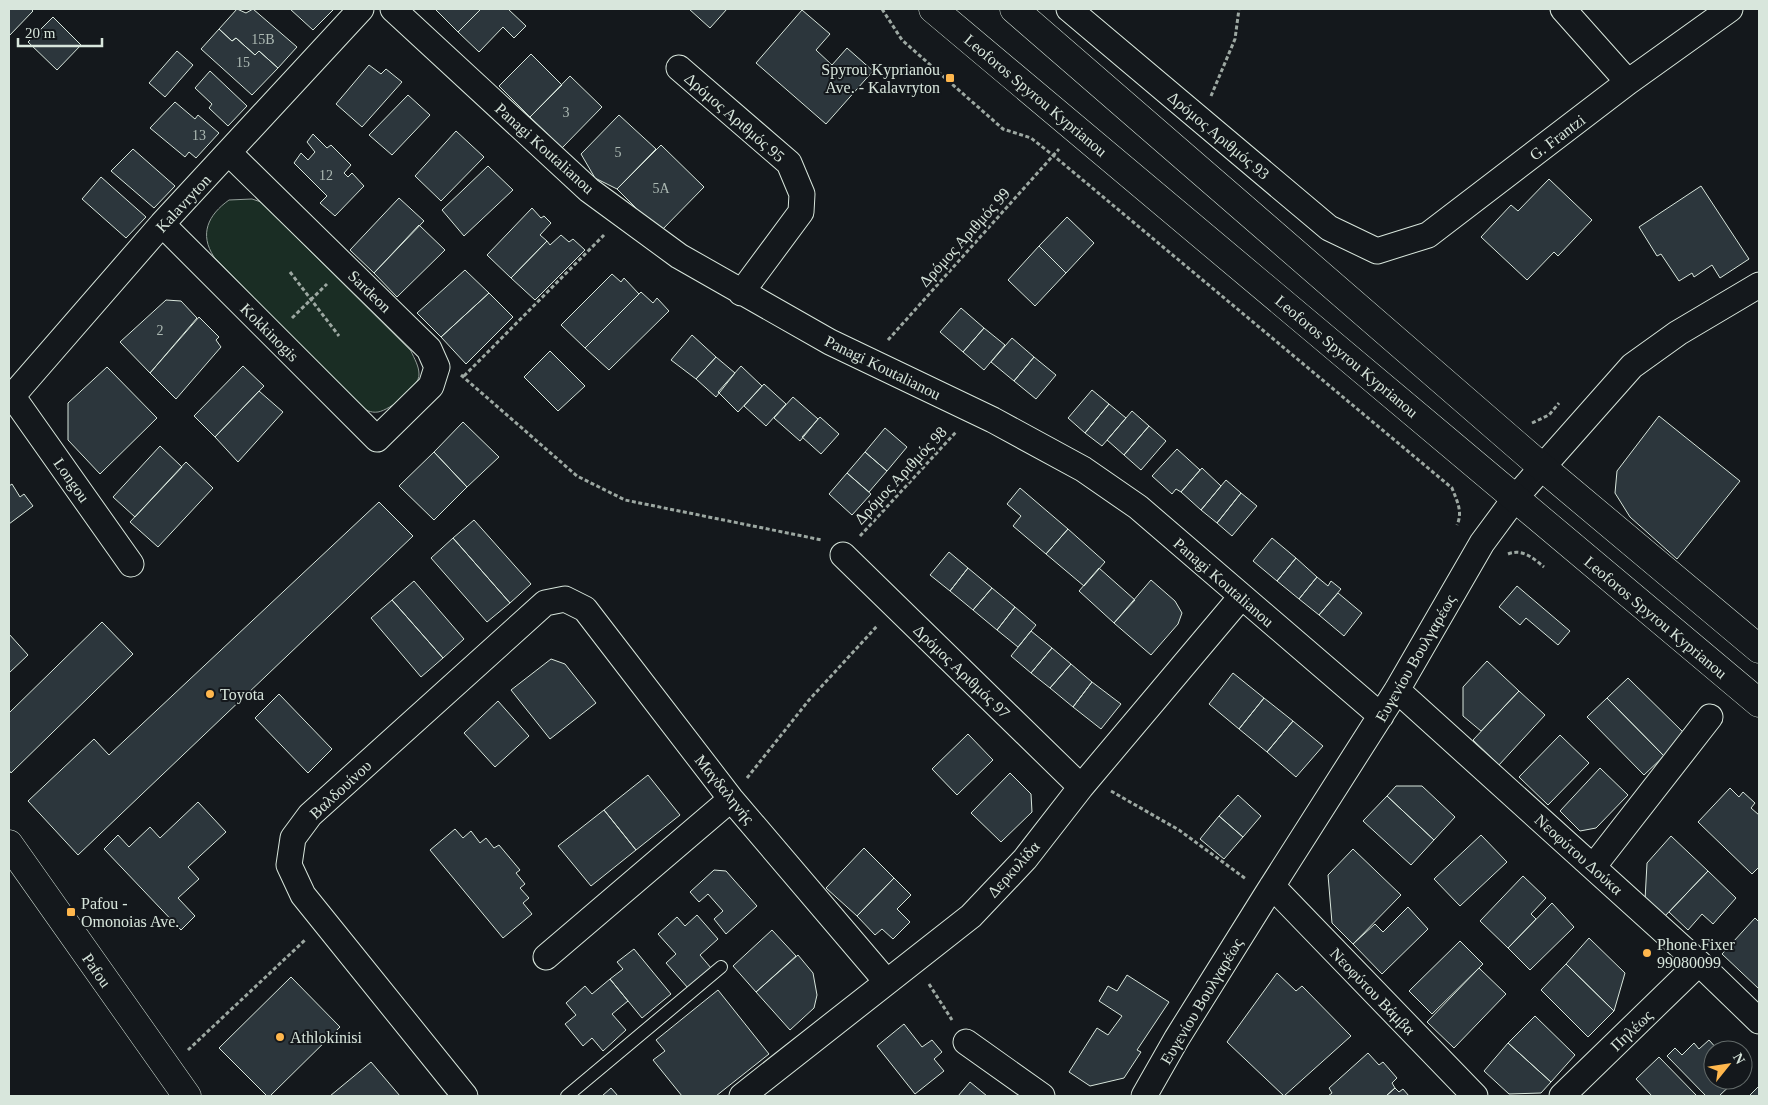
<svg xmlns="http://www.w3.org/2000/svg" width="1768" height="1105" font-family="'Times New Roman',serif">
	<style>
		.green { fill: #1a2d24; stroke: #939e99 }
		.building { fill: #2c363c; stroke: #d8e6dc }
		.lines { fill: none; stroke-linecap: round; stroke-linejoin: round }
		.service-casing { stroke: #d8e6dc; stroke-width: 14 }
		.minor-casing { stroke: #d8e6dc; stroke-width: 27 }
		.secondary-casing { stroke: #d8e6dc; stroke-width: 29 }
		.primary-casing { stroke: #d8e6dc; stroke-width: 29 }
		.path { stroke: #9da8a2; stroke-width: 3; stroke-dasharray: 4 2.5; stroke-linecap: butt }
		.service { stroke: #14181c; stroke-width: 12 }
		.minor { stroke: #14181c; stroke-width: 25 }
		.secondary { stroke: #14181c; stroke-width: 28 }
		.primary { stroke: #14181c; stroke-width: 28 }
		.poi-dot { fill: #ffb74d; stroke: #14181c; stroke-width: 2 }
		.labels { text-anchor: middle; stroke-width: 4; stroke-linejoin: round; paint-order: stroke }
		.number-label { font-size: 14px; fill: #adbab4 }
		.poi-label { font-size: 16px; fill: #d8e6dc; stroke: #14181c; text-anchor: start }
		.street-label { font-size: 16px; fill: #d8e6dc; stroke: #14181c }
	</style>
	<rect width="100%" height="100%" fill="#14181c"/>
	<path class="green" d="M252 199 261 202 411 351C414 358 419 366 419 374 420 387 390 410 378 412 370 413 366 410 360 406L214 257C199 234 208 215 229 200Z"/>
	<path class="building" d="M9 9H31L33 11 9 36Z
		M237 9 246 13 253 9 297 47 278 68 259 51 255 55 236 38 232 41 219 29Z
		M290 9H334L313 30Z
		M437 9H481L458 32 436 10Z
		M481 9H508L526 26 514 38 503 27 479 52 458 32Z
		M689 9H727L710 28Z
		M802 10 830 34 816 50 832 65 847 48 873 71 826 124 756 63Z
		M53 17 81 45 57 70 28 42Z
		M219 29 232 41 236 38 255 55 259 51 278 68 252 95 201 49Z
		M177 51 193 65 165 97 149 83Z
		M531 54 562 85 530 117 499 86Z
		M369 65 381 74 386 69 402 82 362 127 336 104Z
		M210 71 247 106 228 126 209 108 212 104 195 88Z
		M570 76 602 107 562 148 530 117Z
		M408 95 430 115 392 155 369 135Z
		M175 102 195 119 198 115 219 133 196 158 189 152 185 157 150 128Z
		M619 115 656 149 617 189 595 178 581 154Z
		M456 131 484 157 441 201 415 176Z
		M313 134 327 148 331 145 351 165 344 173 348 177 352 173 364 186 335 216 320 203 327 196 294 163 301 153 308 160 315 152 307 142Z
		M661 145 704 187 660 232 617 189Z
		M133 149 175 186 154 208 111 171Z
		M488 166 513 190 464 236 442 210Z
		M101 177 146 217 126 238 82 199Z
		M1549 179 1592 220 1558 256 1554 252 1527 280 1481 237 1511 205 1518 211Z
		M1701 186 1749 259 1720 278 1712 265 1694 277 1692 273 1679 281 1661 254 1657 256 1639 227Z
		M399 198 424 221 374 273 350 250Z
		M532 208 541 218 544 216 551 223 540 235 547 241 511 278 487 255Z
		M1067 217 1094 243 1066 273 1039 246Z
		M419 225 445 250 397 297 374 273Z
		M561 235 569 242 573 239 585 250 535 300 511 278 547 241 550 245Z
		M1039 246 1066 273 1035 306 1008 280Z
		M465 270 489 293 441 337 417 313Z
		M612 274 621 282 624 278 639 294 585 348 561 325Z
		M641 292 653 303 657 298 669 311 609 370 585 348Z
		M489 293 513 317 466 364 441 337Z
		M166 300 181 301 197 318 150 373 120 342Z
		M961 308 984 328 963 352 940 332Z
		M199 317 219 337 216 340 221 347 176 399 150 373Z
		M984 328 1005 345 984 370 963 352Z
		M692 335 716 357 696 379 671 360Z
		M1012 338 1034 357 1014 381 991 362Z
		M550 351 585 386 558 411 524 377Z
		M716 357 735 373 716 397 696 379Z
		M1034 357 1056 375 1036 399 1014 381Z
		M243 366 264 386 215 437 194 416Z
		M741 366 762 386 738 412 718 392Z
		M107 367 157 418 100 474 68 440V403Z
		M764 384 786 404 766 426 744 406Z
		M1092 390 1109 404 1085 433 1068 418Z
		M259 391 283 412 238 462 215 437Z
		M793 397 818 419 800 441 774 418Z
		M1109 404 1126 418 1102 446 1085 433Z
		M1132 411 1149 426 1124 455 1107 440Z
		M1659 416 1740 481 1677 559 1630 517 1615 493 1617 471Z
		M820 417 839 434 821 454 802 437Z
		M463 422 499 457 467 487 434 452Z
		M1149 426 1166 441 1141 470 1124 455Z
		M885 428 907 447 887 471 865 452Z
		M160 446 182 467 135 517 113 497Z
		M1177 449 1200 470 1181 492 1176 489 1172 494 1152 476Z
		M434 452 467 487 434 520 399 486Z
		M865 452 887 471 869 492 847 473Z
		M186 462 213 488 158 547 130 522Z
		M1202 468 1221 486 1201 510 1181 492Z
		M847 473 871 494 852 515 829 494Z
		M1226 480 1241 493 1217 523 1201 510Z
		M12 484 20 497 24 494 33 506 9 524V486Z
		M1020 488 1068 529 1046 554 1013 526 1021 516 1007 504Z
		M1241 493 1257 506 1232 536 1217 523Z
		M379 502 413 536 78 855 28 801 94 739 109 755Z
		M474 520 531 584 510 603 453 538Z
		M1068 529 1105 562 1084 586 1046 554Z
		M453 538 510 603 487 622 431 558Z
		M1272 538 1296 558 1277 581 1253 561Z
		M949 552 968 568 950 591 930 575Z
		M1296 558 1317 577 1299 599 1277 581Z
		M968 568 992 588 973 610 950 591Z
		M1099 568 1135 600 1114 623 1079 591Z
		M1317 577 1328 586 1331 581 1341 589 1319 615 1299 599Z
		M1151 580 1175 601 1182 613 1178 624 1151 655 1114 623Z
		M414 581 464 639 443 658 392 600Z
		M1517 586 1570 631 1558 645 1526 618 1520 625 1499 607Z
		M992 588 1015 607 997 630 973 610Z
		M1338 593 1362 613 1344 636 1319 615Z
		M392 600 443 658 421 677 371 618Z
		M1015 607 1036 625 1018 647 997 630Z
		M102 622 133 654 11 773 9 770V713Z
		M1031 631 1052 648 1031 673 1011 656Z
		M9 634 28 655 9 673Z
		M1052 648 1071 664 1050 688 1031 673Z
		M551 659 565 664 596 703 550 739 511 690Z
		M1487 661 1519 691 1481 731 1463 716V687Z
		M1071 664 1092 682 1073 707 1050 688Z
		M1233 673 1264 698 1239 729 1209 704Z
		M1628 678 1685 734 1664 756 1607 698Z
		M1092 682 1121 704 1101 729 1073 707Z
		M1519 691 1545 715 1499 765 1473 740Z
		M279 694 332 749 308 773 255 718Z
		M1264 698 1293 721 1267 752 1239 729Z
		M1607 698 1664 756 1644 775 1587 717Z
		M498 701 529 736 495 767 464 733Z
		M1293 721 1323 746 1296 777 1267 752Z
		M968 734 993 760 957 795 932 769Z
		M1560 735 1589 763 1548 805 1519 777Z
		M1600 768 1628 795 1596 828 1580 831 1560 811Z
		M1010 773 1031 794 1032 812 1001 842 971 813Z
		M648 775 680 815 636 850 604 810Z
		M1396 786H1422L1455 817 1434 840 1387 796Z
		M1730 788 1739 797 1743 792 1755 803 1751 808 1759 815V867L1752 874 1698 822Z
		M1238 795 1261 816 1243 837 1219 816Z
		M1387 796 1434 840 1411 865 1363 821Z
		M198 802 226 832 188 867 199 879 178 898 195 916 181 930 104 849 118 835 129 847 150 827 160 838Z
		M604 810 636 850 591 886 558 846Z
		M1219 816 1243 837 1224 859 1200 839Z
		M455 829 463 838 471 831 480 843 486 838 494 848 499 845 520 870 516 873 525 884 520 888 529 898 523 903 532 914 503 938 430 850Z
		M1481 835 1507 862 1460 906 1434 879Z
		M1671 836 1708 871 1664 917 1645 900 1647 863Z
		M864 848 894 878 857 916 826 888Z
		M1353 849 1401 895 1353 944 1332 923 1328 875Z
		M714 870 726 871 757 906 726 934 714 919 723 911 708 894 699 902 690 892Z
		M1708 871 1736 898 1713 924 1702 914 1688 930 1669 912Z
		M1523 876 1546 898 1531 914 1536 919 1508 948 1480 921Z
		M894 878 911 895 897 909 910 922 893 939 882 929 875 935 857 916Z
		M1552 903 1574 927 1530 970 1508 948Z
		M1408 907 1428 929 1382 974 1353 944 1375 924 1383 932Z
		M697 915 718 939 700 955 711 968 688 988 666 963 676 954 658 934 677 917 685 926Z
		M1755 918 1759 922V989L1722 954Z
		M772 930 796 956 756 992 733 966Z
		M1589 938 1625 973 1614 1011 1566 964Z
		M1460 941 1483 964 1432 1014 1409 991Z
		M634 949 671 994 642 1018 610 979 623 969 617 962Z
		M798 955 813 973 817 995 814 1008 790 1030 756 992Z
		M1566 964 1614 1011 1588 1037 1541 990Z
		M1479 968 1506 994 1454 1048 1427 1022Z
		M1277 973 1296 991 1302 986 1351 1036 1284 1096 1227 1042Z
		M1127 975 1169 1002 1137 1050 1141 1052 1124 1078 1090 1086 1069 1072 1097 1028 1108 1035 1122 1016 1099 1001 1108 986 1117 991Z
		M291 977 340 1027 270 1096H267L219 1048Z
		M610 979 628 1001 612 1014 626 1030 603 1051 592 1038 583 1046 565 1024 576 1015 566 1003 585 986 592 994Z
		M718 990 769 1054 716 1096H682L653 1060 665 1051 656 1040Z
		M1535 1016 1575 1055 1551 1082 1508 1043Z
		M904 1024 922 1047 932 1040 942 1052 934 1059 944 1071 915 1094 877 1046Z
		M1709 1040 1718 1050H1713V1080H1736L1719 1096H1706L1667 1056 1675 1048 1682 1055 1694 1043 1699 1049Z
		M1508 1043 1551 1082 1541 1093 1509 1094 1484 1071Z
		M1368 1053 1379 1065 1383 1062 1397 1078 1392 1083 1395 1088 1386 1096H1328L1332 1093 1329 1088Z
		M1659 1057 1697 1096H1652L1636 1079Z
		M371 1062 400 1096H330Z
		M970 1082 987 1096H958Z
		M1759 1086V1096H1749Z
		M611 1088 618 1096H602Z
		M1395 1088 1399 1092 1403 1089 1409 1096H1386Z"/>
	<g class="lines">
		<g class="service-casing">
			<path id="service" d="M567 1096 721 967"/>
		</g>
		<g class="minor-casing">
			<path id="minor" d="M393 9 589 190 679 256 830 342 993 420 1083 469 1138 507 1381 716
				M1069 9 1329 228 1377 251 1428 235 1628 82 1730 9
				M1563 9 1628 82
				M679 68 789 163 802 194 801 212 741 293
				M162 224 377 439 431 386 437 367 429 349 229 153
				M13 397 131 564
				M9 400 162 224 361 9
				M843 555 1081 787
				M1397 690 1699 963 1759 1021
				M1593 867 1710 717
				M1272 886 1475 1096
				M546 957 731 799
				M966 1042 1042 1096
				M465 1096 303 895 289 865 293 838 310 815 545 603 565 599 585 609 731 799 886 981
				M742 1096 971 916 1025 859 1081 787 1241 597
				M1144 1096 1177 1038 1267 894 1397 690 1482 543 1516 497 1632 366 1678 333 1759 285
				M1562 1096 1699 963"/>
		</g>
		<g class="secondary-casing">
			<path id="secondary" d="M9 844 187 1096"/>
		</g>
		<g class="primary-casing">
			<path id="primary" d="M933 9 1759 703
				M1014 9 1542 467 1759 649"/>
		</g>
		<path class="path" d="M882 9 902 40 1003 129 1031 138 1054 156 1452 488C1457 501 1463 512 1457 525
			M1211 96 1235 39 1239 9
			M290 272 339 336
			M292 318 327 284
			M888 340 1059 149
			M461 375 577 476 625 500 822 540
			M464 376 604 235
			M1532 423 1549 415 1559 403
			M860 536 956 432
			M1508 554C1523 548 1534 559 1544 567
			M747 778 809 700 878 625
			M1111 791 1179 830 1246 879
			M929 984 952 1020
			M188 1050 305 940"/>
		<use href="#service" class="service"/>
		<use href="#minor" class="minor"/>
		<use href="#secondary" class="secondary"/>
		<use href="#primary" class="primary"/>
	</g>
	<g class="poi-dot">
		<rect x="945" y="73" width="10" height="10" rx="2.5"/>
		<circle cx="210" cy="694" r="5"/>
		<rect x="66" y="907" width="10" height="10" rx="2.5"/>
		<circle cx="1647" cy="953" r="5"/>
		<circle cx="280" cy="1037" r="5"/>
	</g>
	<g class="labels">
		<g class="number-label">
			<text x="263" y="44">15B</text>
			<text x="243" y="67">15</text>
			<text x="566" y="117">3</text>
			<text x="199" y="140">13</text>
			<text x="618" y="157">5</text>
			<text x="326" y="180">12</text>
			<text x="661" y="193">5A</text>
			<text x="160" y="335">2</text>
		</g>
		<g class="poi-label">
			<text x="940" y="75" text-anchor="end">Spyrou Kyprianou<tspan x="940" dy="18">Ave. - Kalavryton</tspan></text>
			<text x="220" y="700">Toyota</text>
			<text x="81" y="909">Pafou -<tspan x="81" dy="18">Omonoias Ave.</tspan></text>
			<text x="1657" y="950">Phone Fixer<tspan x="1657" dy="18">99080099</tspan></text>
			<text x="290" y="1043">Athlokinisi</text>
		</g>
		<g class="street-label">
			<text transform="translate(1036 95) rotate(40)" y="6">Leoforos Spyrou Kyprianou</text>
			<text transform="translate(735 117) rotate(41)" y="6">Δρόμος Αριθμός 95</text>
			<text transform="translate(1219 135) rotate(40)" y="6">Δρόμος Αριθμός 93</text>
			<text transform="translate(1557 137) rotate(-37)" y="6">G. Frantzi</text>
			<text transform="translate(545 148) rotate(42)" y="6">Panagi Koutalianou</text>
			<text transform="translate(183 203) rotate(-47)" y="6">Kalavryton</text>
			<text transform="translate(964 237) rotate(-48)" y="6">Δρόμος Αριθμός 99</text>
			<text transform="translate(370 291) rotate(44)" y="6">Sardeon</text>
			<text transform="translate(270 332) rotate(45)" y="6">Kokkinogis</text>
			<text transform="translate(1347 356) rotate(40)" y="6">Leoforos Spyrou Kyprianou</text>
			<text transform="translate(883 367) rotate(26)" y="6">Panagi Koutalianou</text>
			<text transform="translate(900 475) rotate(-47)" y="6">Δρόμος Αριθμός 98</text>
			<text transform="translate(72 480) rotate(55)" y="6">Longou</text>
			<text transform="translate(1224 582) rotate(41)" y="6">Panagi Koutalianou</text>
			<text transform="translate(1656 617) rotate(40)" y="6">Leoforos Spyrou Kyprianou</text>
			<text transform="translate(1415 658) rotate(-60)" y="6">Ευγενίου Βουλγαρέως</text>
			<text transform="translate(962 671) rotate(44)" y="6">Δρόμος Αριθμός 97</text>
			<text transform="translate(340 789) rotate(-43)" y="6">Βαλδουίνου</text>
			<text transform="translate(725 789) rotate(51)" y="6">Μαγδαληνής</text>
			<text transform="translate(1579 854) rotate(42)" y="6">Νεοφύτου Δούκα</text>
			<text transform="translate(1013 869) rotate(-48)" y="6">Δερκυλίδα</text>
			<text transform="translate(97 970) rotate(55)" y="6">Pafou</text>
			<text transform="translate(1373 991) rotate(46)" y="6">Νεοφύτου Βάμβα</text>
			<text transform="translate(1201 1001) rotate(-59)" y="6">Ευγενίου Βουλγαρέως</text>
			<text transform="translate(1631 1030) rotate(-44)" y="6">Πηλέως</text>
		</g>
	</g>
	<rect width="1768" height="1105" fill="none" stroke="#d8e6dc" stroke-width="20"/>
	<g transform="translate(1728 1065) rotate(60)"><circle r="24" fill="#14181c" stroke="#626a69"/>
	<path d="M0-4L9 19L0 12L-9 19Z" fill="#ffb74d"/>
	<text y="-8" font-size="14" font-weight="bold" text-anchor="middle" fill="#d8e6dc">N</text>
	</g>
	<path d="M18 38v8h84v-8" fill="none" stroke="#d8e6dc" stroke-width="2.5"/>
	<text x="25" y="38" font-size="15" fill="#d8e6dc" stroke="#14181c" stroke-width="4" paint-order="stroke">20 m</text>
</svg>
